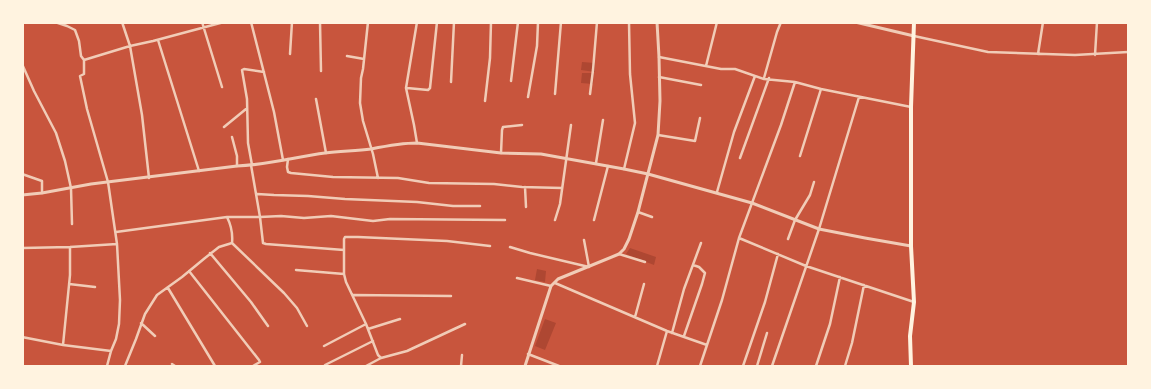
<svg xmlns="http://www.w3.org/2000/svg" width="1151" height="389" font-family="'Sofia Sans Condensed',sans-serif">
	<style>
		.green { fill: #ae4732 }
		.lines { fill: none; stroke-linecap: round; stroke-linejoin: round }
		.minor { stroke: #f1ccb7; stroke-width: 2.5 }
		.tertiary { stroke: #f1ccb7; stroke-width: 3 }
		.primary { stroke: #fff3e0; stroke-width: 4 }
	</style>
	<rect width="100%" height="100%" fill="#c8553d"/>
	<path class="green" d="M582 62 595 63V72L581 70Z
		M582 73H594L593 84 581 83Z
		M630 248 656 257 654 265 626 254Z
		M537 269 546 271 545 282 535 280Z
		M545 319 556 323 545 350 535 346Z"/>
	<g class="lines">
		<path class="minor" d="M55 22 67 26 75 30 79 41 81 56 84 60V74L80 76 87 109 108 182 117 244 120 300 119 324 116 339 111 351 107 366
			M122 22 130 46 142 115 149 178
			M202 22 222 87
			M251 22 274 112 283 160
			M320 22 321 71
			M368 22 363 69 361 78 360 103 363 121 373 154 378 178
			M914 36 988 52 1075 55 1128 52
			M158 40 199 171
			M290 54 292 22
			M1038 54 1043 22
			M1095 55 1097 22
			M347 56 364 59
			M659 57 721 69H735L764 79 795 82 821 89 911 107
			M84 60 130 46 153 41 224 22
			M22 64 34 91 56 133 65 161 71 188 72 224
			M706 66 717 22
			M659 77 701 85
			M764 78 777 32 781 22
			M511 81 518 22
			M451 82 454 22
			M407 88 428 90 430 88 437 22
			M555 94 561 22
			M590 94 593 70 597 22
			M528 97 537 46 538 22
			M316 99 326 153
			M485 101 490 58 491 22
			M224 127 246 109
			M658 135 695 141 700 118
			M232 137 237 156V166
			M417 143 414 125 406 88 417 22
			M501 153 502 130 503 127 522 125
			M800 156 821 89
			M740 158 769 78
			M288 159 287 167 288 172 291 173 333 177 398 178 429 183 494 184 522 187 562 188
			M596 163 603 120
			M251 165 260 217 263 243 266 244 344 250
			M252 165 248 143 247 99 242 70 244 69 264 72
			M624 169 635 123 630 74 629 22
			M22 174 42 181V193
			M525 187 526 207
			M717 192 734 132 755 76
			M257 194 274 195 308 196 345 199 417 202 453 206H480
			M638 212 652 217
			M227 217C231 225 233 233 232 243
			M555 220 560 204 571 125
			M594 220 608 166
			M116 232 227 217H260L281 216 304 218 331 216 373 221 390 219 505 220
			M739 238 806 266 914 302
			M788 239 795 220 810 195 814 182
			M232 243 284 293 297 308 307 326
			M510 247 530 253 589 267 584 240
			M22 248 70 247 117 244
			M210 253 251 302 268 326
			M619 254 645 262
			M296 270 344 274
			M189 271 259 360 260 362 253 366
			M517 278 551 286
			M555 283 667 331 707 345
			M69 284 95 287
			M168 288 215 366
			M353 295 451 296
			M635 317 644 284
			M141 323 155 336
			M465 324 407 351 381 358 378 355 366 324 346 282 344 274V239L345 237H358L447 241 490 246
			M368 329 400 319
			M672 333 684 289 701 243
			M684 336 702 284 705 273 699 267 693 265
			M22 337 63 345 111 351
			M63 345 70 275V247
			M324 346 366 324
			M528 354 559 366
			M172 364 175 366
			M325 365 373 341
			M125 366 136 339 145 314 157 295 182 277 205 258 219 247 232 243
			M366 366 381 358
			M461 366 462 355
			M657 366 667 331
			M700 366 722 300 739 238 781 125 795 82
			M743 366 765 302 778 254
			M757 366 767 333
			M772 366 819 229 859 97
			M816 366 830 324 840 277
			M845 366 852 343 864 285"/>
		<path class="tertiary" d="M855 22 914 36
			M22 195 42 193 91 184 237 166C267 165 296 157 325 153 340 151 356 151 371 149 386 146 401 143 417 143L501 153 541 154 624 169 648 174 752 203 819 229 865 238 911 246
			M525 366 551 286 558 279 619 254 624 249 629 239 638 212 658 135 660 101 659 57 657 22"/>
		<path class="primary" d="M911 366 910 336 914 302 911 246V107L914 22"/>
	</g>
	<rect width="1151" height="389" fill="none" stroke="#fff3e0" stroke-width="48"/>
</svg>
